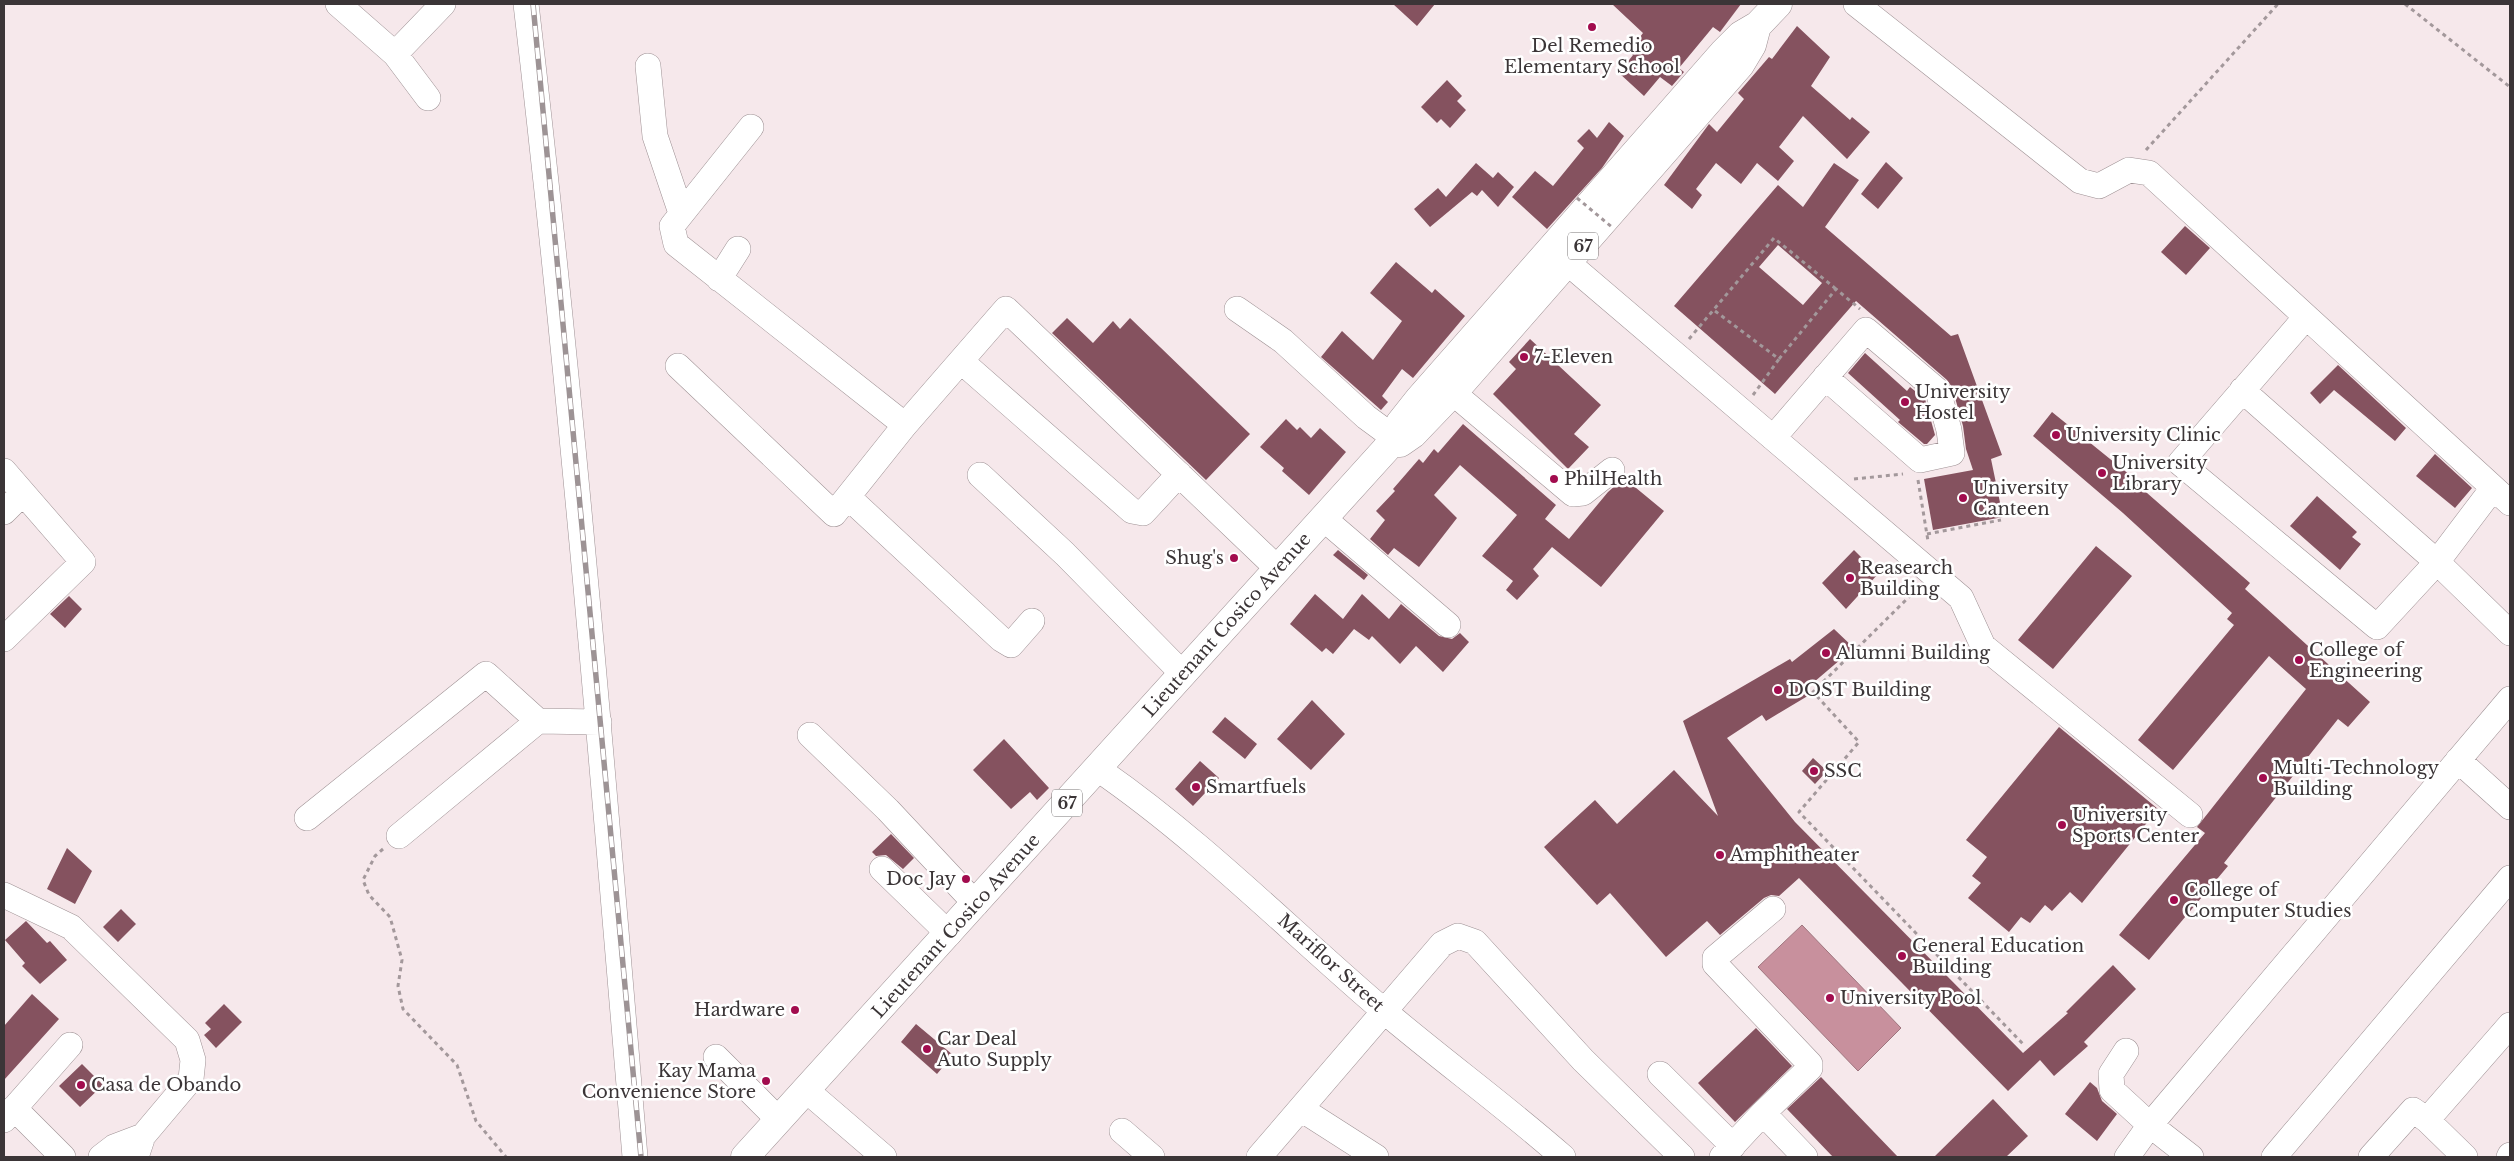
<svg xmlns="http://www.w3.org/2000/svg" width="2514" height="1161" font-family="'Libre Baskerville',serif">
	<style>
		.water { fill: #c8909d; stroke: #9e757e }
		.building { fill: #85525f; fill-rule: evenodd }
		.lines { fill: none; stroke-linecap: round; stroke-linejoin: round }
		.minor-casing { stroke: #9e9194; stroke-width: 26 }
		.major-casing { stroke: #9e9194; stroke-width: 29 }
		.path { stroke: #a3989b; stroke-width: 3; stroke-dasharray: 4 4; stroke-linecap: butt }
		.minor { stroke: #fff; stroke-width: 25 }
		.major { stroke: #fff; stroke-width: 28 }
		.rail-casing { stroke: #9d9395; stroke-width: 5.5 }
		.rail { stroke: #fff; stroke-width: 4; stroke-dasharray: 11; stroke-linecap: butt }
		.path-bridge { stroke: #a3989b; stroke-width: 3; stroke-dasharray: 4 4; stroke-linecap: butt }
		.poi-dot { fill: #a20c4e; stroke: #fff; stroke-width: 2 }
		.labels { text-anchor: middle; stroke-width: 5; stroke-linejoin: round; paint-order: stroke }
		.shield { fill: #fff; stroke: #767273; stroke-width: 1 }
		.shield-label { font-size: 16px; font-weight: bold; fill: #3b3537 }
		.poi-label { font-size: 18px; fill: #3b3537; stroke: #fff; text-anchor: start }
		.street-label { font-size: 18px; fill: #3b3537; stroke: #fff }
	</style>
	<rect width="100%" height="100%" fill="#f6e8eb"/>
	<path class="water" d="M1802 925 1901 1028 1858 1071 1758 967Z"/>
	<path class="building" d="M1393 4H1435L1417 26Z
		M1612 4H1741L1720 32 1713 27 1679 68 1684 72 1672 86 1660 77 1644 96 1619 73 1633 55 1629 52 1643 33Z
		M1797 26 1830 57 1811 86 1850 120 1852 117 1870 132 1847 159 1803 116 1779 147 1794 161 1778 181 1757 163 1741 184 1716 163 1696 189 1702 195 1692 209 1664 185 1709 124 1717 132 1744 99 1738 93 1769 57 1772 59Z
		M1447 80 1462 96 1457 101 1466 110 1450 128 1441 119 1437 123 1421 107Z
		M1609 122 1624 136 1602 168 1547 229 1512 197 1535 171 1553 186 1584 148 1577 141 1589 129 1597 138Z
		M1886 162 1903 178 1878 209 1861 194Z
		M1476 163 1493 178 1498 172 1514 187 1498 207 1482 190 1477 196 1472 192 1430 227 1414 209 1438 188 1446 197Z
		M1834 163 1859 180 1825 227 1951 336 1958 334 2002 455 1991 459 2003 517 1933 530 1924 479 1973 470 1966 449 1963 426 1952 387 1947 380 1856 301 1775 394 1674 306 1778 185 1803 207ZM1778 245 1822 283 1803 305 1759 267Z
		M2185 226 2210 248 2186 275 2161 252Z
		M1396 262 1432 293 1435 289 1465 316 1413 378 1402 369 1382 396 1388 402 1381 410 1321 357 1342 331 1373 360 1402 321 1370 293Z
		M1067 318 1093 343 1113 321 1120 329 1130 318 1250 434 1206 480 1052 333Z
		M1530 339 1601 405 1574 434 1589 447 1568 469 1493 394 1516 369 1509 362Z
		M1865 353 1907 391 1910 387 1925 399 1935 435 1927 444H1924L1898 422 1900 420 1848 373Z
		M2338 365 2406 428 2395 441 2334 390 2320 404 2310 393Z
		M2052 412 2141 484 2139 486 2250 583 2245 589 2370 702 2348 727 2338 719 2224 863 2228 866 2149 960 2119 935 2205 833 2197 827 2306 689 2269 656 2173 770 2138 740 2234 625 2227 619 2232 613 2123 513 2033 436Z
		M1286 419 1297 430 1300 427 1311 438 1320 428 1346 452 1309 495 1282 471 1284 468 1260 447Z
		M1463 424 1556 505 1545 519 1569 539 1608 492 1624 478 1664 511 1601 587 1552 547 1533 569 1539 576 1517 600 1506 590 1513 581 1482 556 1517 515 1460 465 1434 495 1457 518 1419 567 1394 548 1388 555 1370 539 1385 520 1376 511 1395 491 1393 489 1419 459 1423 463 1434 449 1438 453Z
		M2435 454 2472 488 2455 508 2416 476Z
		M2317 496 2357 532 2352 537 2361 544 2340 570 2290 526Z
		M2096 546 2132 576 2053 669 2018 640Z
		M1338 550 1368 575 1364 580 1333 555Z
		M1854 550 1878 574 1846 609 1822 583Z
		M1315 594 1343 619 1362 594 1389 619 1401 604 1439 636 1452 639 1460 633 1469 642 1443 672 1416 646 1400 664 1372 636 1369 640 1354 629 1333 654 1326 648 1322 652 1290 624Z
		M69 596 82 609 65 628 50 614Z
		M1834 629 1854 648 1807 688 1811 694 1766 721 1762 715 1727 738 1795 822 2023 1053 2068 1013 2066 1012 2113 965 2136 989 2084 1042 2088 1046 2054 1076 2040 1060 2008 1091 1799 878 1779 896 1771 895 1764 898 1720 935 1707 921 1666 957 1610 893 1597 905 1544 847 1595 800 1617 824 1674 770 1718 816 1683 721 1790 659 1792 662Z
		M1312 700 1345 734 1311 770 1277 739Z
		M1225 717 1257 744 1245 759 1212 732Z
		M2059 727 2158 809 2082 903 2070 892 2052 911 2045 905 2030 923 2021 917 2009 932 1968 898 1981 883 1972 876 1987 857 1966 840Z
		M1004 739 1049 788 1037 800 1030 792 1011 809 973 770Z
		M1813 758 1827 771 1815 784 1802 771Z
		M1200 761 1219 778 1193 806 1175 789Z
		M891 834 914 858 903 869 886 855 876 856 872 852Z
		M67 848 92 871 75 904 47 889Z
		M121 909 136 924 118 942 103 927Z
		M26 921 47 943 50 941 67 960 40 984 22 966 25 963 5 940Z
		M32 994 59 1019 4 1080V1026Z
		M224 1004 242 1022 216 1048 204 1035 211 1029 205 1023Z
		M916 1024 953 1055 937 1074 901 1042Z
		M1756 1028 1792 1066 1735 1122 1698 1083Z
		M82 1064 103 1085 80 1107 59 1086Z
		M1821 1077 1898 1157H1833L1787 1109Z
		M2090 1082 2097 1088 2102 1101 2117 1114 2097 1141 2065 1114Z
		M1993 1099 2028 1136 2006 1157H1934Z"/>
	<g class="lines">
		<g class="minor-casing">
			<path id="minor" d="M338 4 395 54 443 4
				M526 4C571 387 603 772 635 1157
				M1856 4 2080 181 2099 186 2129 170 2149 173 2510 503
				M395 54 428 98
				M648 66 655 136 681 213
				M751 127 672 226 676 244 905 425
				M1568 263 1961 598 1983 646 2190 815
				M719 279 738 249
				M1237 309 1283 341 1366 417 1400 442
				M2306 317 2180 463 2377 627 2437 562 2493 488
				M962 362 1132 511 1143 513 1179 474
				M678 366 834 514 905 425 1006 309 1278 569
				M2242 390 2437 562 2510 633
				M1452 392 1573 494 1583 493 1612 470
				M1773 438 1866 330 1938 391 1949 430 1952 453 1920 460 1825 377
				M4 471 83 562 4 639
				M980 475 1065 554 1183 674
				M848 497 1001 639 1011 645 1032 621
				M4 512 22 494
				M1323 518 1448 625
				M810 735 888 810 976 904
				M2458 760 2510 807
				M1098 769C1201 840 1289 930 1384 1011 1443 1061 1505 1106 1563 1157
				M307 818 486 674 538 721
				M399 836 538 721 599 722
				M882 869 949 934
				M4 895 71 927 187 1040 193 1060 191 1079 143 1136 136 1157
				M2126 1051 2111 1074 2112 1090 2150 1125 2191 1157
				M716 1057 779 1120
				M1660 1074 1733 1146
				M806 1090 884 1157
				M14 1108 63 1157
				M1301 1109 1376 1157
				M1763 1113 1805 1157
				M4 1120 70 1045
				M2427 1120 2510 1025
				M1122 1131 1152 1157
				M101 1157 114 1147 143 1136
				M1259 1157 1442 944 1458 936 1475 942 1583 1060 1682 1157
				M1722 1157 1763 1113 1810 1068V1064L1715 964V958L1773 909
				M2127 1157 2150 1125 2510 699
				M2274 1157 2510 878
				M2371 1157 2413 1110 2427 1120 2465 1157
				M2509 1157 2510 1155"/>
		</g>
		<g class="major-casing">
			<path id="major" d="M1400 443 1413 434 1459 386 1740 65 1752 45 1757 26
				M745 1157 1387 448 1400 423 1419 399 1723 53 1741 35 1758 25 1778 4"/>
		</g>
		<path class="path" d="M2405 4 2510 87
			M2146 150 2278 4
			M1715 311 1779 359 1836 289 1860 309
			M1689 339 1774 238 1836 289
			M1753 395 1779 359
			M1854 479 1903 474
			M1918 480 1928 541
			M1927 534 2001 520
			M1917 589 1813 692 1859 742 1799 812 2023 1044
			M383 849 375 856 363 880 369 895 390 917 402 960 398 986 403 1009 457 1065 476 1121 506 1157"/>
		<use href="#minor" class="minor"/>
		<use href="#major" class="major"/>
		<g class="rail-casing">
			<path id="rail" d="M533 4 641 1157"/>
		</g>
		<use href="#rail" class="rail"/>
		<path class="path-bridge" d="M1577 198 1613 228"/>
	</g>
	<g class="poi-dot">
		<circle cx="1592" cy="27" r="5"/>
		<circle cx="1524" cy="357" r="5"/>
		<circle cx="1905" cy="402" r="5"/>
		<circle cx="2056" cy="435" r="5"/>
		<circle cx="2102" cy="473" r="5"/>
		<circle cx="1554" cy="479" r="5"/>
		<circle cx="1963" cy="498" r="5"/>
		<circle cx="1234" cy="558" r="5"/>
		<circle cx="1850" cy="578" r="5"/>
		<circle cx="1826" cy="653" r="5"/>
		<circle cx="2299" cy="660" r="5"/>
		<circle cx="1778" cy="690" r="5"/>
		<circle cx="1814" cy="771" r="5"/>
		<circle cx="2263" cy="778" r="5"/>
		<circle cx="1196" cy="787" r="5"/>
		<circle cx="2062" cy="825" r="5"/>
		<circle cx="1720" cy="855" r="5"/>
		<circle cx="966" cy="879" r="5"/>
		<circle cx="2174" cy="900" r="5"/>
		<circle cx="1902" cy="956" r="5"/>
		<circle cx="1830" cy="998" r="5"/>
		<circle cx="795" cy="1010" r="5"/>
		<circle cx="927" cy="1049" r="5"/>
		<circle cx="766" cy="1081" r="5"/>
		<circle cx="81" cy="1085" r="5"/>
	</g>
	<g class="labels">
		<g class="shield">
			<rect x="1568" y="232.5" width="30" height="27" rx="4"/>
			<rect x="1052" y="789.5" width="30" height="27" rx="4"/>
		</g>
		<g class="shield-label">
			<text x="1583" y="252">67</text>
			<text x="1067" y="809">67</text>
		</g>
		<g class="poi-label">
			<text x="1592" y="52" text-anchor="middle">Del Remedio<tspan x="1592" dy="21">Elementary School</tspan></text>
			<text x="1534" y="363">7-Eleven</text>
			<text x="1915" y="398">University<tspan x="1915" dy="21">Hostel</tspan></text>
			<text x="2066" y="441">University Clinic</text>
			<text x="2112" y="469">University<tspan x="2112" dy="21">Library</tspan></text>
			<text x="1564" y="485">PhilHealth</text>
			<text x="1973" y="494">University<tspan x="1973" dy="21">Canteen</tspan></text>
			<text x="1224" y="564" text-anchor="end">Shug's</text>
			<text x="1860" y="574">Reasearch<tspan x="1860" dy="21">Building</tspan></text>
			<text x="2309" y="656">College of<tspan x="2309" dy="21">Engineering</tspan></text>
			<text x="1836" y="659">Alumni Building</text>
			<text x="1788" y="696">DOST Building</text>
			<text x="2273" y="774">Multi-Technology<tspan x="2273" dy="21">Building</tspan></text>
			<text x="1824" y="777">SSC</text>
			<text x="1206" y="793">Smartfuels</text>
			<text x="2072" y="821">University<tspan x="2072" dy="21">Sports Center</tspan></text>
			<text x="1730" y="861">Amphitheater</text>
			<text x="956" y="885" text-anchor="end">Doc Jay</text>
			<text x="2184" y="896">College of<tspan x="2184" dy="21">Computer Studies</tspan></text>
			<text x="1912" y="952">General Education<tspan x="1912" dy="21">Building</tspan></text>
			<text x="1840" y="1004">University Pool</text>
			<text x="785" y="1016" text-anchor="end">Hardware</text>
			<text x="937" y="1045">Car Deal<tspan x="937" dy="21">Auto Supply</tspan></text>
			<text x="756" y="1077" text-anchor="end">Kay Mama<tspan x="756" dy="21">Convenience Store</tspan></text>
			<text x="91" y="1091">Casa de Obando</text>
		</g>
		<g class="street-label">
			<text transform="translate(1227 625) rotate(-48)" y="6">Lieutenant Cosico Avenue</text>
			<text transform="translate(956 926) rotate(-48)" y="6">Lieutenant Cosico Avenue</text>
			<text transform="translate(1331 963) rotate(42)" y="6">Mariflor Street</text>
		</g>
	</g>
	<rect width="2514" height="1161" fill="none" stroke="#3b3537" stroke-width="10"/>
</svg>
